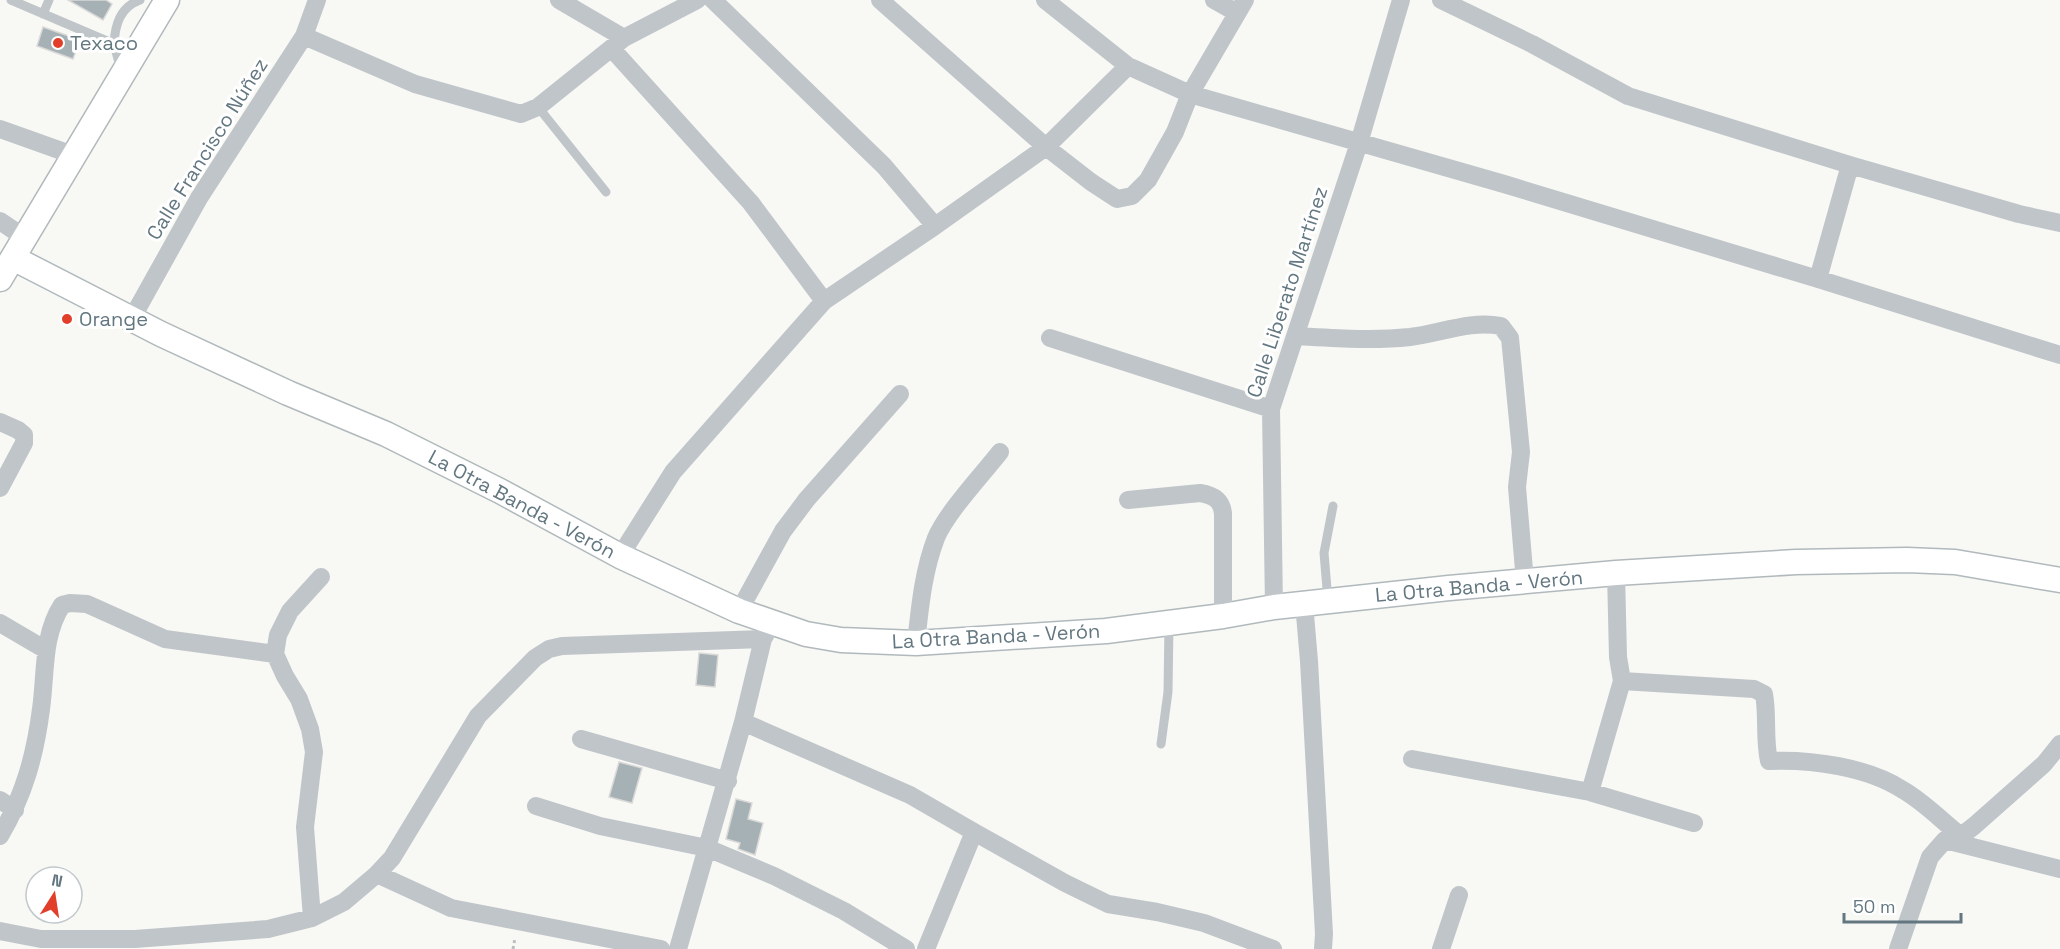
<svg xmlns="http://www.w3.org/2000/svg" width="2060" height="949" font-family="'Space Grotesk',sans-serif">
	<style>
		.building { fill: #a6b1b5; stroke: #dad9d8; stroke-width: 1.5 }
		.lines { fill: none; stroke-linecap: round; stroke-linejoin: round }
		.secondary-casing { stroke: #b1b9bc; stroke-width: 27 }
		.path { stroke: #b9bec0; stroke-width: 3; stroke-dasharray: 3 3; stroke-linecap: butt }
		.lane { stroke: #bfc5c8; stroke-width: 9 }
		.street { stroke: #bfc5c8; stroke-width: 18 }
		.secondary { stroke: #fff; stroke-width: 24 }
		.poi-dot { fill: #e23f2b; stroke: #fff; stroke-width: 2 }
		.labels { text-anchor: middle; stroke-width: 6; stroke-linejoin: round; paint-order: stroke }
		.poi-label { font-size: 20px; fill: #637780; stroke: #fff; text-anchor: start }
		.street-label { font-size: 20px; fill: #637780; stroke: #fff }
	</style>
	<rect width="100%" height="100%" fill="#f8f8f5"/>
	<path class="building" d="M68 0H106L112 4 103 20Z
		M43 27 80 40 73 59 37 46Z
		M699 653 718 655 715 687 696 685Z
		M619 762 642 768 632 803 609 797Z
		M736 799 752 803 748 819 763 823 755 855 738 849 740 843 726 839Z"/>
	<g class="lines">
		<g class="secondary-casing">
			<path id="secondary" d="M13 258 161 334 288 393 386 434 500 491 620 556 739 611 806 634 841 640 916 643 1106 631 1223 616 1274 607 1449 588 1616 573 1796 562 1907 560 1955 562 2060 580
				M0 279 167 0"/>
		</g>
		<path class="path" d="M513 949 515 938"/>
		<path class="lane" d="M11 0 114 44 121 70
			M43 14 49 0
			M114 44C115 25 120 7 140 0
			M538 107 606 192
			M1328 601 1324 553 1333 506
			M1161 744 1168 692 1169 624"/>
		<path class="street" d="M559 0 624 38
			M713 0 884 166 935 226
			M880 0 1046 147 1091 182 1117 199 1132 196 1148 180 1175 132 1190 94 1245 0
			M1045 0 1128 66
			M1214 0 1237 13
			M1441 0 1532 44 1628 96 1850 165 2019 214 2060 223
			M304 36 415 84 521 114 538 107 624 38 697 0
			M612 49 751 203 824 301
			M0 129 73 155
			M0 221 25 238
			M1818 279 1850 165
			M131 320 199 198 304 36 317 0
			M1295 336C1333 338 1372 341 1410 337 1441 333 1471 320 1501 326L1510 338 1521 452 1517 487 1525 582
			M1050 338 1271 409
			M0 422 18 430 24 435V443L0 488
			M1128 500 1200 493C1213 495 1222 500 1223 514V616
			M620 556 673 472 824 301 935 226 1046 147 1128 66 1190 94 1504 184 1818 279 2060 355
			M1304 603 1309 661 1324 934 1323 949
			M1274 607 1271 409 1359 143 1401 0
			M739 611 783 531 807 499 900 394
			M0 623 46 650
			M763 639 743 722 910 795 974 832 926 949
			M916 643C920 607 923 572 936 538 947 512 982 475 1000 452
			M1622 681 1754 689 1764 694C1768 716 1764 739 1769 761 1811 759 1868 767 1903 790 1924 802 1942 821 1961 836
			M581 739 728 781
			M1412 759 1590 792 1694 823
			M1590 792 1622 681 1618 657 1616 573
			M0 800 15 810
			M536 806 600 826 707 848 774 876 844 911 906 949
			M974 832 1065 883 1108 904 1157 912 1204 923 1273 949
			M0 836C24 795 35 756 41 709 46 674 42 636 62 605L70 603 87 604 165 639 275 654
			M1945 840 2060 869
			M377 874 451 908 661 949
			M312 918 305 827 314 752 310 729 299 699 285 676 275 654 278 635 290 611 321 577
			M0 931 41 939H135L268 929 312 918 344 902 377 874 392 858 478 716 535 658 549 649 562 646 763 639 772 623
			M678 949 743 722
			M1441 949 1459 895
			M1898 949 1930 857 1945 840 1961 836 1974 826 2044 764 2060 744"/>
		<use href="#secondary" class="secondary"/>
	</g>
	<g class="poi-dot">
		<circle cx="58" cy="43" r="6"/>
		<circle cx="67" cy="319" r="6"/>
	</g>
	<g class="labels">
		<g class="poi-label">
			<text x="70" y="50">Texaco</text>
			<text x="79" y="326">Orange</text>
		</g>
		<g class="street-label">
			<text transform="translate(207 149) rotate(-58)" y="7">Calle Francisco Núñez</text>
			<text transform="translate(1287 292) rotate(-72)" y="7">Calle Liberato Martínez</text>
			<text transform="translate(522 504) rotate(28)" y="7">La Otra Banda - Verón</text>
			<text transform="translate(1479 586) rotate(-5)" y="7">La Otra Banda - Verón</text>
			<text transform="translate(996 636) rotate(-3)" y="7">La Otra Banda - Verón</text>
		</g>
	</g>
	<g transform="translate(54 895) rotate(12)"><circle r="28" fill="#ffffff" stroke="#c1c9cc" stroke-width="1.5"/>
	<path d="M0-4.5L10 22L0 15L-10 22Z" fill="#e23f2b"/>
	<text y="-9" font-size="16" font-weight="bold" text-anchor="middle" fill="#637780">N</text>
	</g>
	<path d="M1844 913v9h117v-9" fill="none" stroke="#637780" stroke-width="3"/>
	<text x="1853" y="913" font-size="18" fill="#637780" stroke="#ffffff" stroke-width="4.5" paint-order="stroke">50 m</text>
</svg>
